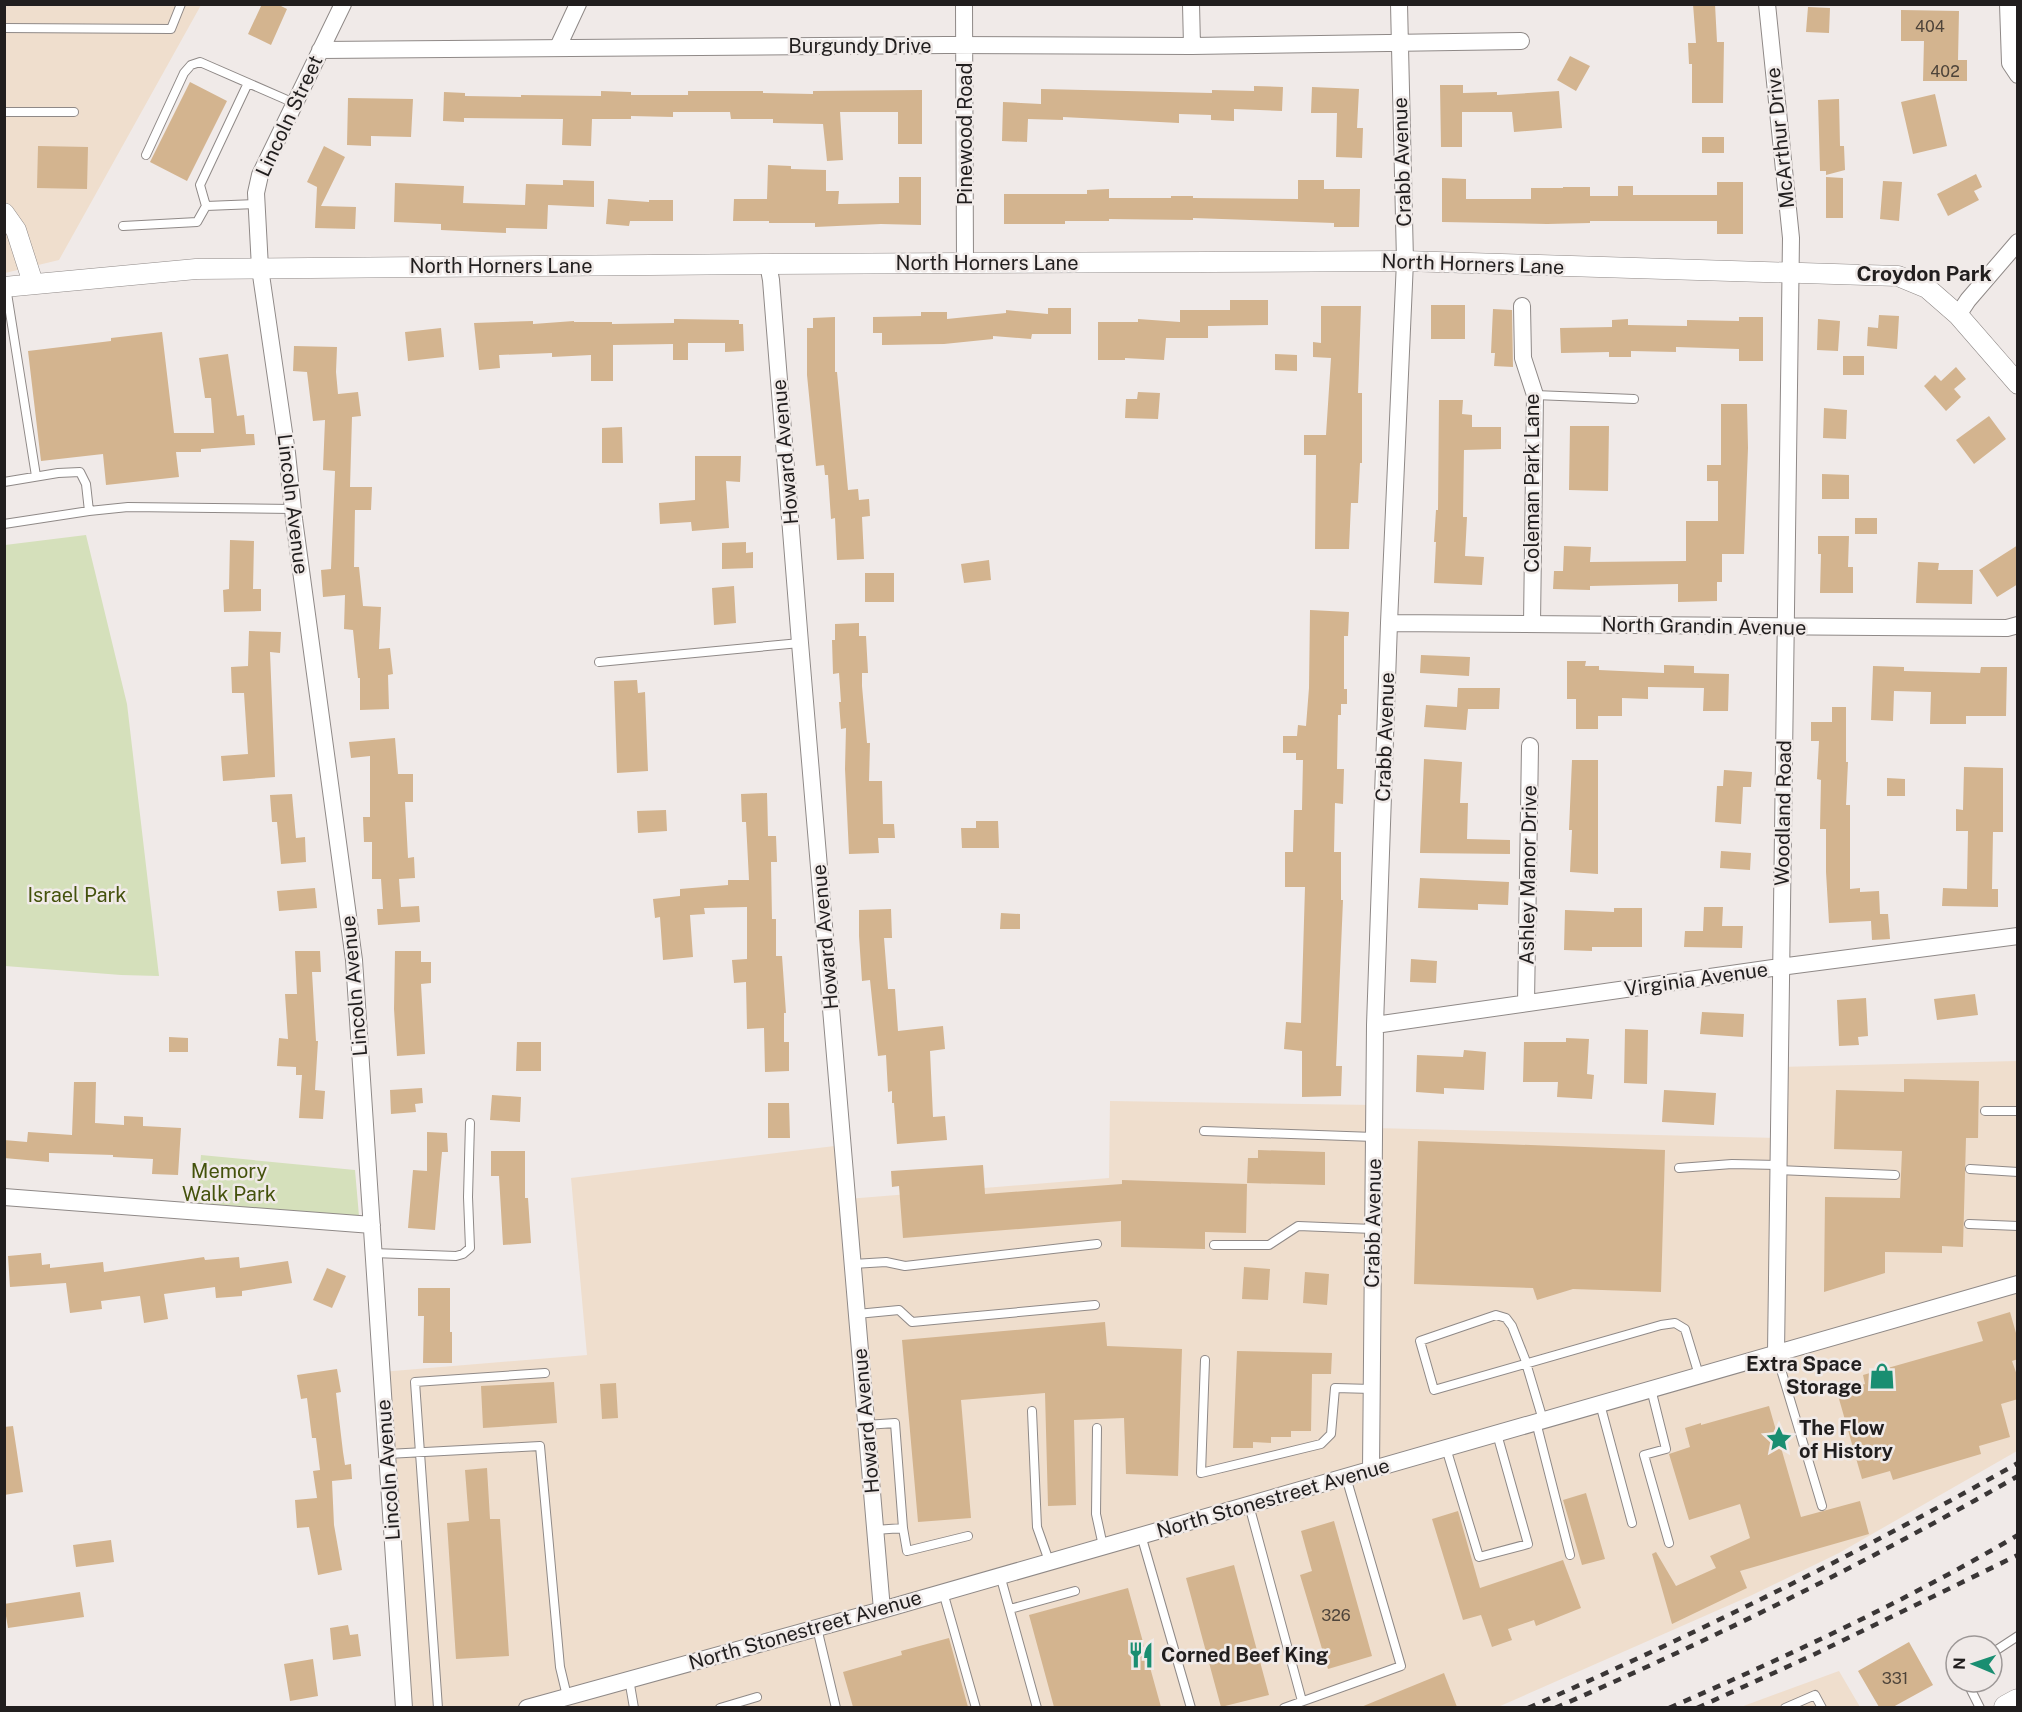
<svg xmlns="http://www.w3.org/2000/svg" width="2022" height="1712" font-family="'Public Sans',sans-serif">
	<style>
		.commercial { fill: #efdecd }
		.green { fill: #d5e0bb }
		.building { fill: #d3b48f }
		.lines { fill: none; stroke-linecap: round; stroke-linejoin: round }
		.service-casing { stroke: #8f8987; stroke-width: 10 }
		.minor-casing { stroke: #8f8987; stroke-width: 18 }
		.tertiary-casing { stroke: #8f8987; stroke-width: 21 }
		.primary-casing { stroke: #8f8987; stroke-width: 27 }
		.service { stroke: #fff; stroke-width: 8 }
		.minor { stroke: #fff; stroke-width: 16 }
		.tertiary { stroke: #fff; stroke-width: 20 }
		.primary { stroke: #fff; stroke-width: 26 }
		.rail { stroke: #3a3636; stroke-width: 4.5; stroke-dasharray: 8 8; stroke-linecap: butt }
		.labels { text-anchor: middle; stroke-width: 5; stroke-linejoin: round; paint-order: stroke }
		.number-label { font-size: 16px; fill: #4e443a }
		.street-label { font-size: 20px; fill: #211e1e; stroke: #f0eae8 }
		.park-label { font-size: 20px; fill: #44520c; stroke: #f0eae8 }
		.poi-label { font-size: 20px; font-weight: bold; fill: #211e1e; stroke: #f0eae8; text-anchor: start }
		.neighbourhood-label { font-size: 21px; font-weight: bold; fill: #211e1e; stroke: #f0eae8 }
	</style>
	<rect width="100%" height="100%" fill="#f0eae8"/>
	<path class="commercial" d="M4 5H201L59 260 5 273Z
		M2017 1061V1451L1839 1553 1750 1596 1498 1707H404L381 1372 587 1355 571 1178 843 1145 847 1199 1109 1178 1110 1101 1374 1105V1128L1778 1138 1779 1067Z
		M1839 1671 1860 1707 1738 1708Z"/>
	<path class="green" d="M86 535 127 704 159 976 121 975 5 966V545Z
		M201 1155 355 1170 359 1216 197 1204Z"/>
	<path class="building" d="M262 4H277L287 9 271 45 248 34Z
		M1693 4H1715L1717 42H1724L1723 103H1692V64H1689L1688 43H1696Z
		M1808 7 1830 8 1829 33 1806 32Z
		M1901 10 1959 11 1958 60H1967V81H1923L1924 41H1901Z
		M1570 56 1590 66 1576 91 1557 80Z
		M190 82 227 101 187 181 150 162Z
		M1440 85H1463V93L1497 92V95L1559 91 1562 128 1514 132 1512 112H1462V147H1441Z
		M1254 86 1283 87 1282 111 1234 109V121L1211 120V115L1179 114V123L1063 117V120L1028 119 1027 142 1002 141 1003 102 1041 104V89L1212 93V90L1254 91Z
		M1312 87 1359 89 1357 128H1363L1362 158 1336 157 1337 113H1311Z
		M922 90V144H898V112H840L843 160 827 161 823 124 773 123V119H731L730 112H673V117L631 116V119H592L591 146 562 145 563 119 464 118V122L443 121 444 92 465 93V96L521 97V95L601 96V91L631 92V95H688V91H763V93L813 94V91Z
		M1935 94 1947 146 1913 154 1901 102Z
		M348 98 413 99 411 137 371 136V146L347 145Z
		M1839 99 1840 146H1844L1845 170 1826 175V171H1820L1818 100Z
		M1702 137H1724V153H1702Z
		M38 146 88 147 87 189 37 188Z
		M324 146 345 157 321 206 356 207 355 229 315 228 317 187 307 182Z
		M768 165 791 166V169L826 170V191H839L838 204 899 203V177H921V225L881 224 815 227V223H769V221H733L734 199H767Z
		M1976 174 1982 187 1974 191 1979 200 1948 216 1937 194Z
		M1826 177 1843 178V218H1826Z
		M1442 178 1466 179V199H1531V188H1563V187H1590V196H1618V186H1633V195H1717V182H1743V234H1717V221H1590V223L1547 224 1442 222Z
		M563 180 594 181V207L548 205 547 229 506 228V233L483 232 441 230V224L394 222 395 183 464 186 463 203 525 205 526 184 563 185Z
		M1298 180H1324V189H1360L1359 227H1334V223L1193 218V220L1109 219V221H1065V224H1004V194H1087V190L1109 189V198H1171V196H1193V198L1298 199Z
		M1883 181 1902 182 1899 221 1880 219Z
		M608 199 649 202V200H673V221H630L629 226 606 224Z
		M1230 300H1268V325L1208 326V338H1166L1164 360 1125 358V360H1098V322H1138V319L1180 322V310H1230Z
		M1431 305H1465V339H1431Z
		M1321 306H1361L1358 393H1362V463H1360L1358 503H1351L1349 549H1315L1316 455H1304V435H1326L1331 358 1313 357V342L1321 343Z
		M1048 308H1071V334H1032L1031 339 993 336V339L944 344 882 345V333H873V317L921 316V312H947V319L1006 313V310L1048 314Z
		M1493 309 1512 310 1513 367 1494 366 1495 353H1491Z
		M1879 315 1899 316 1897 349 1867 346 1868 327 1878 328Z
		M835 317V372H837L848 490 858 489 859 500 869 499 870 516 862 517 864 559 837 560 835 518 831 519 828 475H825L824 465 816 466 807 375V328H813V318Z
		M1739 317H1763V361H1739V349L1676 347V352L1631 351V357H1609V352L1561 353 1560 328 1612 327V320L1628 319V325L1687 326V320L1739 321Z
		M674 319 739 320V324H743L744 351 725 352V343H688V360H673V344L613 345V381H591V355L552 357V353L499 355 500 368 479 370 474 323 533 321V324L574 321V322H612V324L674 323Z
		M1818 319 1840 321 1838 351 1817 350Z
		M441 328 444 357 408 361 405 332Z
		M162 332 174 433H214L211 398H205L199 358 228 354 237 416 244 415 246 434H254L255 445 201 449V452H176L179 477 106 485 103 454 41 461 28 351 111 341V338Z
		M294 346 337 347 336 372 338 394 358 392 361 416 352 417 350 487H372L371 510H355L354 567H359L363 606 381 607 379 649 390 648 393 674 388 675 389 709 360 710V678H358L353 630 344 629 345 595 323 597 321 570 331 569 335 471 323 470 325 420 313 421 307 372 293 371Z
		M1275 354 1297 355V371L1275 370Z
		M1843 356H1864V375H1843Z
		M1956 367 1966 379 1954 389 1961 397 1946 411 1924 386 1935 375 1941 381Z
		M1138 392 1160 393 1158 419 1125 418 1126 399H1137Z
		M1439 400H1463L1462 414 1472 415V427H1501V449L1464 450 1463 517H1467L1465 556 1484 557 1482 585 1434 583 1436 542H1434L1436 510H1438Z
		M1721 404H1747L1748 448 1744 554H1722V582H1717V601L1678 602V584L1590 586V590L1553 589 1554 571H1563L1564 546 1591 547 1590 562 1686 561V521H1718V481H1707V465H1721Z
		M1824 408 1847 410 1846 439 1823 438Z
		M1989 416 2006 439 1974 464 1956 440Z
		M1570 426H1609L1608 491 1569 490Z
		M622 427 623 463H602V428Z
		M695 456H741L740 482 726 481 729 528 692 531 691 522 660 524 659 503 695 500Z
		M1822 474 1849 475V499H1822Z
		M1855 518H1877V534H1855Z
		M1818 536H1849L1848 567H1853V593H1820L1821 554H1818Z
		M230 540 254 541 253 589H261V611L224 612 223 590 229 589Z
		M746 542V553L753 552V568L722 569V543Z
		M2018 545V584L1997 597 1979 570Z
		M989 560 991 580 964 583 961 564Z
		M1918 562 1939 563 1938 570H1973L1972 604 1916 603Z
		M865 573H894V602H865Z
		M734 586 736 623 714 625 712 588Z
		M1310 610 1349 612 1348 636H1344V689H1347V704H1341V715H1338L1337 769H1344L1343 804 1335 803 1334 852H1341V900H1343L1336 1066H1342L1341 1096 1302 1097V1051L1284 1049 1286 1022 1301 1023 1305 887H1285V852H1293L1294 810H1302L1303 760H1296V753H1283V736H1297L1298 725 1306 726 1309 688Z
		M859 623V636H866L868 673H862V686L867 743H870L869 781H882L883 824H894L895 838H878L879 853 849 854 845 769 846 728 841 729 839 702H841L839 673 833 674 832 640H835V624Z
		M249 631 281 632 280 653 270 652 275 777 223 781 221 756 248 754 244 693H232L231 667 248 666Z
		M1421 655 1470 657 1469 676 1420 673Z
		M1567 661H1586L1585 666H1599V670L1664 673V665L1694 666V673L1729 674 1728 711H1703L1704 688 1648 687V699L1622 698V716H1598V729H1576V699H1567Z
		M1873 666 1904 667V671L1980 673 1981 667H2007L2006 716H1966V724H1930L1931 692 1894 691 1893 721 1871 720Z
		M637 680 638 693 645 692 648 771 617 773 614 681Z
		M1458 688H1500L1499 709H1468L1466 730 1424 727 1426 705 1457 707Z
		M1832 707H1846V762H1848L1846 805H1850V889L1860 888V892L1879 891 1880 914H1888L1890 939 1872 940 1871 921 1829 923 1826 872V829H1820L1821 780 1817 779 1819 741H1811V722H1832Z
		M395 738 398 774H413V802H405L408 858 414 857 415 878 399 879 401 907 419 906 420 922 378 925 377 909H383L381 879H372V842H364L363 817H370V756L351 758 349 742Z
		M1424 759 1462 762 1460 803H1468L1467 839 1510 840V854L1420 853Z
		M1572 760H1598V874L1570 872 1572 830H1569Z
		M1964 767 2003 768V832H1993L1992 889H1998V907L1942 906 1943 888 1967 889 1968 831H1956V809L1963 810Z
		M1724 770 1752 772 1751 787H1743L1741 824 1715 822 1717 786H1723Z
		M1887 778 1905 779V796H1887Z
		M767 793 768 836H776L777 862H771L772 919H776V956H782L786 1013H784V1042H789V1071L765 1072 764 1028 747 1029 746 982 734 983 732 960 747 959V907L704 908 705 914 690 915 693 957 663 960 660 917 655 918 653 899 680 896V889L728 885V880H749L746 822H742L741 794Z
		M292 794 296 838 305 837 306 862 281 864 277 822H272L270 795Z
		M666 810 667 831 638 833 637 811Z
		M976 821H998L999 848H962L961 828H976Z
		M1721 851 1751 853 1750 870 1720 868Z
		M1420 878 1509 882 1508 905 1478 904V910L1418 908Z
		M315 888 317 908 279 911 277 891Z
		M1704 907H1723L1722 926H1743L1742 948 1684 947 1685 931H1703Z
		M1614 908H1642V947H1592V951L1564 950 1565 910 1614 912Z
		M891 909 892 938H884L888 989H895L898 1031 943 1026 945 1049 930 1051 933 1117 945 1116 947 1140 897 1144 894 1103H892V1091L888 1092 886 1055 878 1056 870 980 862 981 859 936V910Z
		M1001 913 1020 914V929H1000Z
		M295 951H320L321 972H312L316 1041H318L315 1090 325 1091 323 1119 299 1118 302 1075H296V1067L277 1066 279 1038 288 1039 285 994H297Z
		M395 951H421V962H431V983L421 984 425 1054 397 1056 394 1009Z
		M1411 959 1437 961 1436 983 1410 982Z
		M1975 994 1978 1015 1937 1020 1934 999Z
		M1866 998 1868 1036 1858 1037 1859 1045 1839 1046 1837 1000Z
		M1702 1012 1744 1014 1743 1037 1700 1034Z
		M1625 1029 1648 1030 1647 1084 1624 1083Z
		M169 1037 188 1038V1052H169Z
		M1566 1038 1589 1039 1587 1074 1594 1075 1592 1099 1557 1097 1558 1082H1523L1524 1042H1566Z
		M517 1042H541V1071H516Z
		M1464 1050 1486 1052 1484 1090 1444 1088V1094L1416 1092 1417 1055 1463 1057Z
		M1904 1079 1979 1081 1978 1138H1966L1963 1247 1942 1246V1253L1885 1252V1273L1824 1292 1825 1197 1900 1198 1902 1151 1834 1149 1836 1090 1904 1092Z
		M74 1082H96L95 1123 124 1125V1116L143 1117V1126L181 1128 178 1175 152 1174 153 1159 113 1157V1155L49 1153V1162L4 1158V1140L27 1142 28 1132 72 1135Z
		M422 1088 423 1103 415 1104 416 1112 391 1114 390 1090Z
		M1664 1090 1716 1093 1714 1125 1662 1122Z
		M492 1095 521 1097 520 1122 490 1120Z
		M768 1103H789L790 1138H768Z
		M427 1132 447 1133 448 1152H442L435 1230 408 1228 413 1170 427 1171Z
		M1418 1141 1665 1150 1661 1292 1573 1289 1537 1300 1533 1288 1414 1284Z
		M1258 1150 1325 1152V1185L1247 1183 1248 1158H1258Z
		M491 1151H525V1198H528L531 1243 503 1245 499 1176H491Z
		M983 1165 985 1194 1122 1184V1180L1247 1184 1246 1233 1205 1232V1249L1121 1247V1221L903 1238 899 1186 892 1187 891 1171Z
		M41 1253 42 1265 50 1264V1268L103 1262 104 1272 204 1257 205 1260 239 1257 240 1268 288 1261 292 1283 242 1291V1296L216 1298 215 1287 164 1294 168 1319 144 1323 140 1296 101 1301 102 1309 70 1313 66 1283 10 1287 8 1256Z
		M1244 1267 1270 1269 1268 1300 1242 1299Z
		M327 1268 346 1276 332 1308 313 1300Z
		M1305 1272 1329 1274 1327 1305 1303 1303Z
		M418 1288H450V1332H452V1363H423L424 1316H418Z
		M2010 1312 2018 1340V1359L2012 1361 2018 1378V1399L2001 1404 2010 1437 1979 1446 1981 1454 1893 1480 1890 1471 1862 1479 1837 1392 1865 1384 1863 1375 1983 1341 1977 1322Z
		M1105 1322 1107 1346 1182 1349 1178 1476 1126 1474 1124 1418 1074 1420 1076 1505 1048 1506 1045 1393 961 1400 971 1518 918 1522 902 1340Z
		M1237 1351 1332 1353 1331 1374H1312L1311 1431H1291V1437H1271V1443L1253 1442V1448H1233Z
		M337 1369 341 1392 336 1393 343 1452 345 1465 351 1464 352 1479 332 1481 334 1525 342 1570 318 1575 309 1527 297 1528 295 1500 317 1498 313 1471 320 1470 316 1438H312L307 1398 301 1399 297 1375Z
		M554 1382 557 1423 483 1428 481 1386Z
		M616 1383 618 1418 602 1419 600 1384Z
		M1769 1406 1801 1517 1860 1501 1869 1534 1740 1571 1747 1588 1672 1624 1652 1554 1656 1552 1676 1586 1716 1568 1710 1556 1750 1538 1740 1504 1689 1520 1669 1454 1690 1447 1685 1428 1701 1423V1425Z
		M13 1426 23 1492 4 1495V1427Z
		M487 1468 490 1519H500L509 1656 456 1659 447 1523 469 1521 465 1470Z
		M1586 1493 1605 1559 1582 1565 1563 1500Z
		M1458 1511 1480 1588 1563 1560 1581 1608 1536 1626 1534 1620 1508 1629 1512 1640 1492 1647 1481 1615 1463 1620 1432 1519Z
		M1334 1521 1372 1656 1328 1669 1300 1575 1312 1571 1301 1531Z
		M111 1540 114 1562 76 1567 73 1545Z
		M1234 1565 1269 1695 1221 1707 1186 1578Z
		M1128 1588 1161 1707H1054L1029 1615Z
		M80 1592 84 1617 8 1628 4 1604Z
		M348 1625 350 1635 358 1634 361 1656 333 1660 330 1628Z
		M949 1638 968 1707H853L843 1672 902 1655 901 1651Z
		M1909 1642 1933 1685 1893 1707H1879L1858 1671Z
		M313 1659 318 1696 290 1701 284 1664Z
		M1444 1673 1457 1707H1361Z"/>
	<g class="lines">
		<g class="service-casing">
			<path id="service" d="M4 28 171 29 181 4
				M4 112H74
				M146 155 184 73 191 65 200 62 294 103
				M206 206 200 185 248 83
				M123 226 197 222 206 206 256 204
				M6 287 36 476
				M1535 395 1634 399
				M4 482 58 473 80 472 86 484 89 511
				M4 524 89 511 128 507 293 509
				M599 662 800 643
				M1985 1111H2018
				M1204 1131 1374 1137
				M1679 1168 1732 1164 1778 1165
				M1970 1169 2018 1172
				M1778 1170 1895 1175
				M1969 1224 2018 1226
				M1214 1245H1269L1298 1226 1373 1229
				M373 1253 456 1256 463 1254 470 1248 468 1197 470 1123
				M853 1264 886 1262 905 1266 1097 1244
				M857 1314 899 1310 912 1322 1095 1305
				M1776 1353 1822 1506
				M1205 1360 1201 1473 1321 1444 1331 1434 1335 1388 1372 1389
				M1651 1389 1666 1449 1644 1455 1669 1543
				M1600 1404 1632 1523
				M1032 1411 1037 1527 1049 1561
				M1543 1420 1526 1363 1525 1359 1512 1326 1506 1318 1496 1315 1420 1341 1434 1390 1661 1325 1675 1323 1685 1329 1699 1375
				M1536 1422 1570 1555
				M866 1425 895 1423 903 1528 875 1530
				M1097 1428 1096 1514 1103 1546
				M1446 1448 1479 1557 1528 1544 1497 1434
				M387 1454 540 1446 560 1667 567 1696
				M1249 1505 1302 1701
				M903 1528 907 1551 968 1536
				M1141 1535 1191 1708
				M1000 1575 1037 1708
				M943 1592 976 1708
				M1010 1609 1075 1591
				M817 1628 836 1708
				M1992 1653 2018 1636
				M629 1679 634 1708
				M1967 1682 1980 1708
				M438 1708 415 1382 545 1373
				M720 1708 757 1697
				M1284 1708 1401 1666 1346 1477
				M1785 1708 1815 1695 1822 1708"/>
		</g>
		<g class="minor-casing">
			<path id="minor" d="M343 4 260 175 256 193 260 268 287 453 294 519 354 960 404 1708
				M964 4 965 264
				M1191 4 1192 46
				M1767 4 1791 238 1776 1353
				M2008 4 2010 63 2018 75
				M558 47 578 4
				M320 50 946 45 1192 46 1521 41
				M768 264 771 280 800 643 882 1610
				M1522 306 1523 358 1535 395 1532 624
				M1958 315 1968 300 2018 242
				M1389 623 2007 628 2018 625
				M1526 1003 1530 746
				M1375 1025 1780 967 2018 936
				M4 1197 372 1225
				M1371 1470 1375 1025 1389 623 1405 261 1399 4
				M527 1708 882 1610 2018 1284"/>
		</g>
		<g class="tertiary-casing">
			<path id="tertiary" d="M4 213 16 230 33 283
				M4 287 196 269 768 264 1405 261 1898 276 1927 288 1958 315 2018 384"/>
		</g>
		<g class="primary-casing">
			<path id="primary" d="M2007 1708 2018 1702"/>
		</g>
		<use href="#service" class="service"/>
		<use href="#minor" class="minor"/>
		<use href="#tertiary" class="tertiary"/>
		<use href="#primary" class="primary"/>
		<path class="rail" d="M1528 1708C1696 1634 1859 1553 2018 1463
			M1555 1708C1713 1639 1868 1562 2018 1476
			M1669 1708C1788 1656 1906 1601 2018 1535
			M1697 1708 1813 1655 2018 1555"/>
	</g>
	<defs>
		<g id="shop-bare" transform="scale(2.07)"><path d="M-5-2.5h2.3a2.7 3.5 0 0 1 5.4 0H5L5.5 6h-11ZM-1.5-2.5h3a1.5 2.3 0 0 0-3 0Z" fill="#198e71" stroke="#f0eae8" stroke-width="2.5" paint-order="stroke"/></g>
		<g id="sight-bare" transform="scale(2.07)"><path d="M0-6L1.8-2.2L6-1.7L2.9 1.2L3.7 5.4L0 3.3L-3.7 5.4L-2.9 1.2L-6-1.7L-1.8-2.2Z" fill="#198e71" stroke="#f0eae8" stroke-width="2.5" paint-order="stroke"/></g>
		<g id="restaurant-bare" transform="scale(2.07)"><path d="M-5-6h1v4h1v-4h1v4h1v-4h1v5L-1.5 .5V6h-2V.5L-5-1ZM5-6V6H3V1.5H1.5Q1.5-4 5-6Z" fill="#198e71" stroke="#f0eae8" stroke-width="2.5" paint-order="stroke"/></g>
	</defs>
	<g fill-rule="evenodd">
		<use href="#shop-bare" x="1882" y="1376"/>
		<use href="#sight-bare" x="1779" y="1439"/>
		<use href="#restaurant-bare" x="1141" y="1655"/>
	</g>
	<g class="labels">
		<g class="number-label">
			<text x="1930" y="32">404</text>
			<text x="1945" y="77">402</text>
			<text x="1336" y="1621">326</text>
			<text x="1895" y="1684">331</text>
		</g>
		<g class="street-label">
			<text x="860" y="53">Burgundy Drive</text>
			<text transform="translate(289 116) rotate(-65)" y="7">Lincoln Street</text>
			<text transform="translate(965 134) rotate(-90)" y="7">Pinewood Road</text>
			<text transform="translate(1780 138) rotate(-96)" y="7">McArthur Drive</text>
			<text transform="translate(1402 162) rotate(-92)" y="7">Crabb Avenue</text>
			<text x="987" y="270">North Horners Lane</text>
			<text transform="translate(1473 264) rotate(2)" y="7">North Horners Lane</text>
			<text x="501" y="273">North Horners Lane</text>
			<text transform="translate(785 452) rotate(-95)" y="7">Howard Avenue</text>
			<text transform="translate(1532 483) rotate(-90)" y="7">Coleman Park Lane</text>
			<text transform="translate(293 504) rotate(83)" y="7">Lincoln Avenue</text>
			<text transform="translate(1704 626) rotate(1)" y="7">North Grandin Avenue</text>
			<text transform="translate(1385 737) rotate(-88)" y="7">Crabb Avenue</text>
			<text transform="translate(1783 813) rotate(-89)" y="7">Woodland Road</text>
			<text transform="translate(1528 875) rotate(-89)" y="7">Ashley Manor Drive</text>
			<text transform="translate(825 937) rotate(-95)" y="7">Howard Avenue</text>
			<text transform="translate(1696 979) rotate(-8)" y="7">Virginia Avenue</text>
			<text transform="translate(354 986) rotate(-95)" y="7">Lincoln Avenue</text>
			<text transform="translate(1373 1223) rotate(-89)" y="7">Crabb Avenue</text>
			<text transform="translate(866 1421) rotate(-95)" y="7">Howard Avenue</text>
			<text transform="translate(388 1470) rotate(-94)" y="7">Lincoln Avenue</text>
			<text transform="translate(1273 1498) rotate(-16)" y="7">North Stonestreet Avenue</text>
			<text transform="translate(805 1630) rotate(-16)" y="7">North Stonestreet Avenue</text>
		</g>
		<g class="park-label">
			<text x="77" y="902">Israel Park</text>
			<text x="229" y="1178">Memory<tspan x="229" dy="23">Walk Park</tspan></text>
		</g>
		<g class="poi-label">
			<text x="1862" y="1371" text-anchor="end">Extra Space<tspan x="1862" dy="23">Storage</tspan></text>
			<text x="1799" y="1435">The Flow<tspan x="1799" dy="23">of History</tspan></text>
			<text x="1161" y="1662">Corned Beef King</text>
		</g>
		<g class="neighbourhood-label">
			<text x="1924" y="281">Croydon Park</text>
		</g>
	</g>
	<rect width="2022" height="1712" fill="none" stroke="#211e1e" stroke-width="12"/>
	<g transform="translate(1974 1664) rotate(272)"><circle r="28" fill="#f0eae8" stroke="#9d9897" stroke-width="1.5"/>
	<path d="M0-4.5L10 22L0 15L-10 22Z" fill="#198e71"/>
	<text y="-9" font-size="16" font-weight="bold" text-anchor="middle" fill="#211e1e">N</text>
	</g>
</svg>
